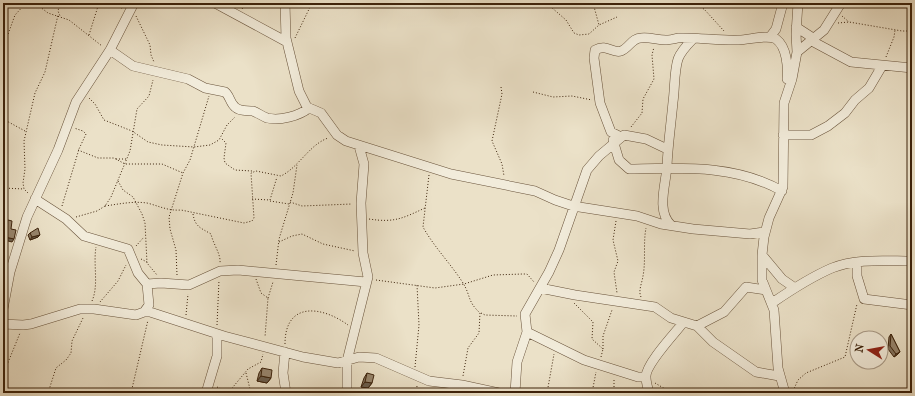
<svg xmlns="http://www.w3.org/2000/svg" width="915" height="396" font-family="'IM FELL French Canon',serif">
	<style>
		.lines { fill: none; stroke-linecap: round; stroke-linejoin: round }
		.minor-casing { stroke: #68523a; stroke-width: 10 }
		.path { stroke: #3c220b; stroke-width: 1; stroke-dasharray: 1 2; stroke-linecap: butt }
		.minor { stroke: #f2ecdb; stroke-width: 9 }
		.wall { fill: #82725e; stroke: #3c220b }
		.shaded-wall { fill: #6a5d4c; stroke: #3c220b }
		.building { fill: #97856d; stroke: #3c220b }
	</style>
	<rect width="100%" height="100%" fill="#ebe1c8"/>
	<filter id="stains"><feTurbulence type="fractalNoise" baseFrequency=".005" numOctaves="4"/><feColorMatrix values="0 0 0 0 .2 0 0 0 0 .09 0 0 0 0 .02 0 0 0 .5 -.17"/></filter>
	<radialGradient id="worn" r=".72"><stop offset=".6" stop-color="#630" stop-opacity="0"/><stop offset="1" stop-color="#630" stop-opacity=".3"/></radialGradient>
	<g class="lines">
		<g class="minor-casing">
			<path id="minor" d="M215 3 287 42
				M285 3 286 38 299 91 307 107 321 113 337 135 346 141 451 174 535 191 555 200 573 206 637 216 661 224 693 229 750 234 764 232
				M796 27 813 38
				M770 37 776 29 783 3
				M810 40 851 62 912 68
				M110 50 133 66 188 79 205 88 225 92C230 96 230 103 235 107 240 112 247 110 253 111 258 113 262 116 267 118 280 121 299 116 309 108
				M797 52 824 30 841 3
				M783 135H811L828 126 845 113 855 100 869 88 882 66
				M621 137 611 132 600 103 594 58 595 50C607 43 612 54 621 51 629 48 632 38 641 38 650 37 657 40 666 40 670 40 674 39 678 38 698 37 719 41 739 40 749 40 767 34 776 39 787 47 788 67 787 79
				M613 140 619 160 629 169C681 168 735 164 782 191
				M671 225C656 211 666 184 667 166 668 144 671 124 673 102 675 88 674 72 678 59 681 51 687 45 693 39
				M762 255 782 279 795 288
				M857 262V276L864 299 912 305
				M147 284 161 283 189 285 220 271 238 270 366 282
				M540 288 575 295 655 307 671 318 697 326 713 342 756 372 779 376
				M772 303C791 290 811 277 832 268 856 258 886 261 912 261
				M3 309 10 272 27 217 58 150 76 102 110 50 134 3
				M144 312H150L224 336 303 357 338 363 359 357 376 358 429 381 462 385 499 393
				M3 324 23 325 31 324 80 309H94L136 315 144 312 149 305 147 284 138 273 128 249 84 236 66 219 35 199
				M697 326 724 312 746 287 766 290
				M527 332 584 360 638 377H646
				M285 352 283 373 286 393
				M206 393 217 356V334
				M347 393V361L368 277 363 253 361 203 364 164 359 146
				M515 393 517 362 527 332 525 314 549 272 559 250 587 170 599 156 624 135 646 139 667 149
				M649 393C648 388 646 383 646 377 645 365 675 333 683 323
				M785 393 778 368 774 310 762 280V255L764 237 769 218 783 187 784 103 792 79 797 52 796 34 798 3"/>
		</g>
		<path class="path" d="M35 3 48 13 69 20 102 46
			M60 3 58 11 60 16
			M117 3 122 9
			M550 3 551 7 566 20 574 33 579 35 589 34 599 25 617 17
			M593 3 599 25
			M689 3 704 9 724 31
			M242 9 247 3
			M136 16 150 45 151 55 154 62
			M842 16 849 22
			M838 23 849 22 902 31H907L912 28
			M89 35 99 3
			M295 38 312 3
			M3 48 15 15 26 3
			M886 57 894 37 895 30
			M501 87 502 94 492 141 502 164 504 176
			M533 92 553 97 572 96 592 100
			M89 98 95 104 104 120 132 131 148 142 162 145 194 147 210 145 219 140 227 125 235 117
			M3 119 25 131
			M631 127 642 113 643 99 654 79 652 55 654 47
			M222 139 226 143 224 158 225 163 235 170 252 171
			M78 150 98 158H114L125 164H162L183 173
			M116 159H127
			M429 175 423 227C434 247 451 264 463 283 471 296 467 301 480 313L479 333 468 348 463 376
			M118 181 123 190 133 197 142 214 145 223 147 263 157 275
			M3 188 24 189
			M28 193 24 189 23 183 25 169 24 141 35 93 45 72 58 15
			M252 199 270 200 277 177
			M270 201 289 204
			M290 202 302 206 352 204
			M62 206 79 149 86 134 83 131 74 128
			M105 206C119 204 133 201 147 203 159 206 168 211 181 210L244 223 252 221 254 218 251 173 256 171 281 176C299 167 309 145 328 138
			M193 214C195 227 201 228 211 234 213 244 221 254 220 263
			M76 217 97 211 105 206 111 197 130 151 137 109 149 96 153 80
			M369 219C395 223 403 218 425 208
			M616 221 613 240 618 261 614 272 617 293
			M279 242 292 236 302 234 323 244 355 251
			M136 246 144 237
			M141 259 147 262
			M276 265 279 239 293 193 297 165
			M177 275 176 250 170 229 169 217 183 173 190 160 209 96
			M256 279 261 293 268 298 265 337
			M376 280 435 288 464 284 493 275 523 274H527L534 282
			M641 297C638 291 642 283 643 276 646 260 643 244 646 228
			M268 298 273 282
			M92 301C99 285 93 265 96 247
			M100 302 118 281 126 265
			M574 303 593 322 592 339 603 349 601 357
			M481 313 485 315 517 316
			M186 315 188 294
			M217 325 219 280
			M285 344C285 301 322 306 348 325
			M603 349V336L612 310
			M415 367 419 325 417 285
			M3 370 7 365 20 333
			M246 373 251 393
			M655 383 672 393
			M217 387 231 393
			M793 391 798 380 806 373 845 357 857 304
			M48 393 56 368 66 360 71 353 72 341 83 318
			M131 393 148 320
			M228 393 248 369 261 362 263 354
			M416 393 417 386
			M547 393 554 354
			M592 393 596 372
			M614 393V378"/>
		<use href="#minor" class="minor"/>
	</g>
	<path class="wall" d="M30 233 40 235 38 237 30 240 28 235Z
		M891 334 900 352 898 354 894 357 888 349 889 337Z
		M262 368 271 378 267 383 257 381 259 373Z
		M367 373 372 383 368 388 361 387 364 378Z"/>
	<path class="shaded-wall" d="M40 235 38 237 30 240 32 237Z
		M5 237 14 239 12 242 4 240 3 241V239Z
		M900 352 898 354 894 357 896 354Z
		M261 376 271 378 267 383 257 381Z
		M365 382 372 383 368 388 361 387Z"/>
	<path class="building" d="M4 219 12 221 11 229 16 230 14 239 5 237 4 239H3V223Z
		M38 228 40 235 32 237 30 233Z
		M891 334 900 352 896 354 890 346Z
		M262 368 272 370 271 378 261 376Z
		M367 373 374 375 372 383 365 382Z"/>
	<rect width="915" height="396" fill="none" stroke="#ebe1c8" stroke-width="16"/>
	<rect x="4" y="4" width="907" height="388" fill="none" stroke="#3c220b" stroke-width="2"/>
	<rect x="8" y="8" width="899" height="380" fill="none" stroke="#3c220b"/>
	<g transform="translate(869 350) rotate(281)"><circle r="19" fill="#f2ecdb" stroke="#a99b88"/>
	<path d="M0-3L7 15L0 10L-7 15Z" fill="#8f2418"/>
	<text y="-6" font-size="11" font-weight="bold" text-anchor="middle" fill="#3c220b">N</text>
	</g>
	<rect width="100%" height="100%" filter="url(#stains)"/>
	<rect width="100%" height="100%" fill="url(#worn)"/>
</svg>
